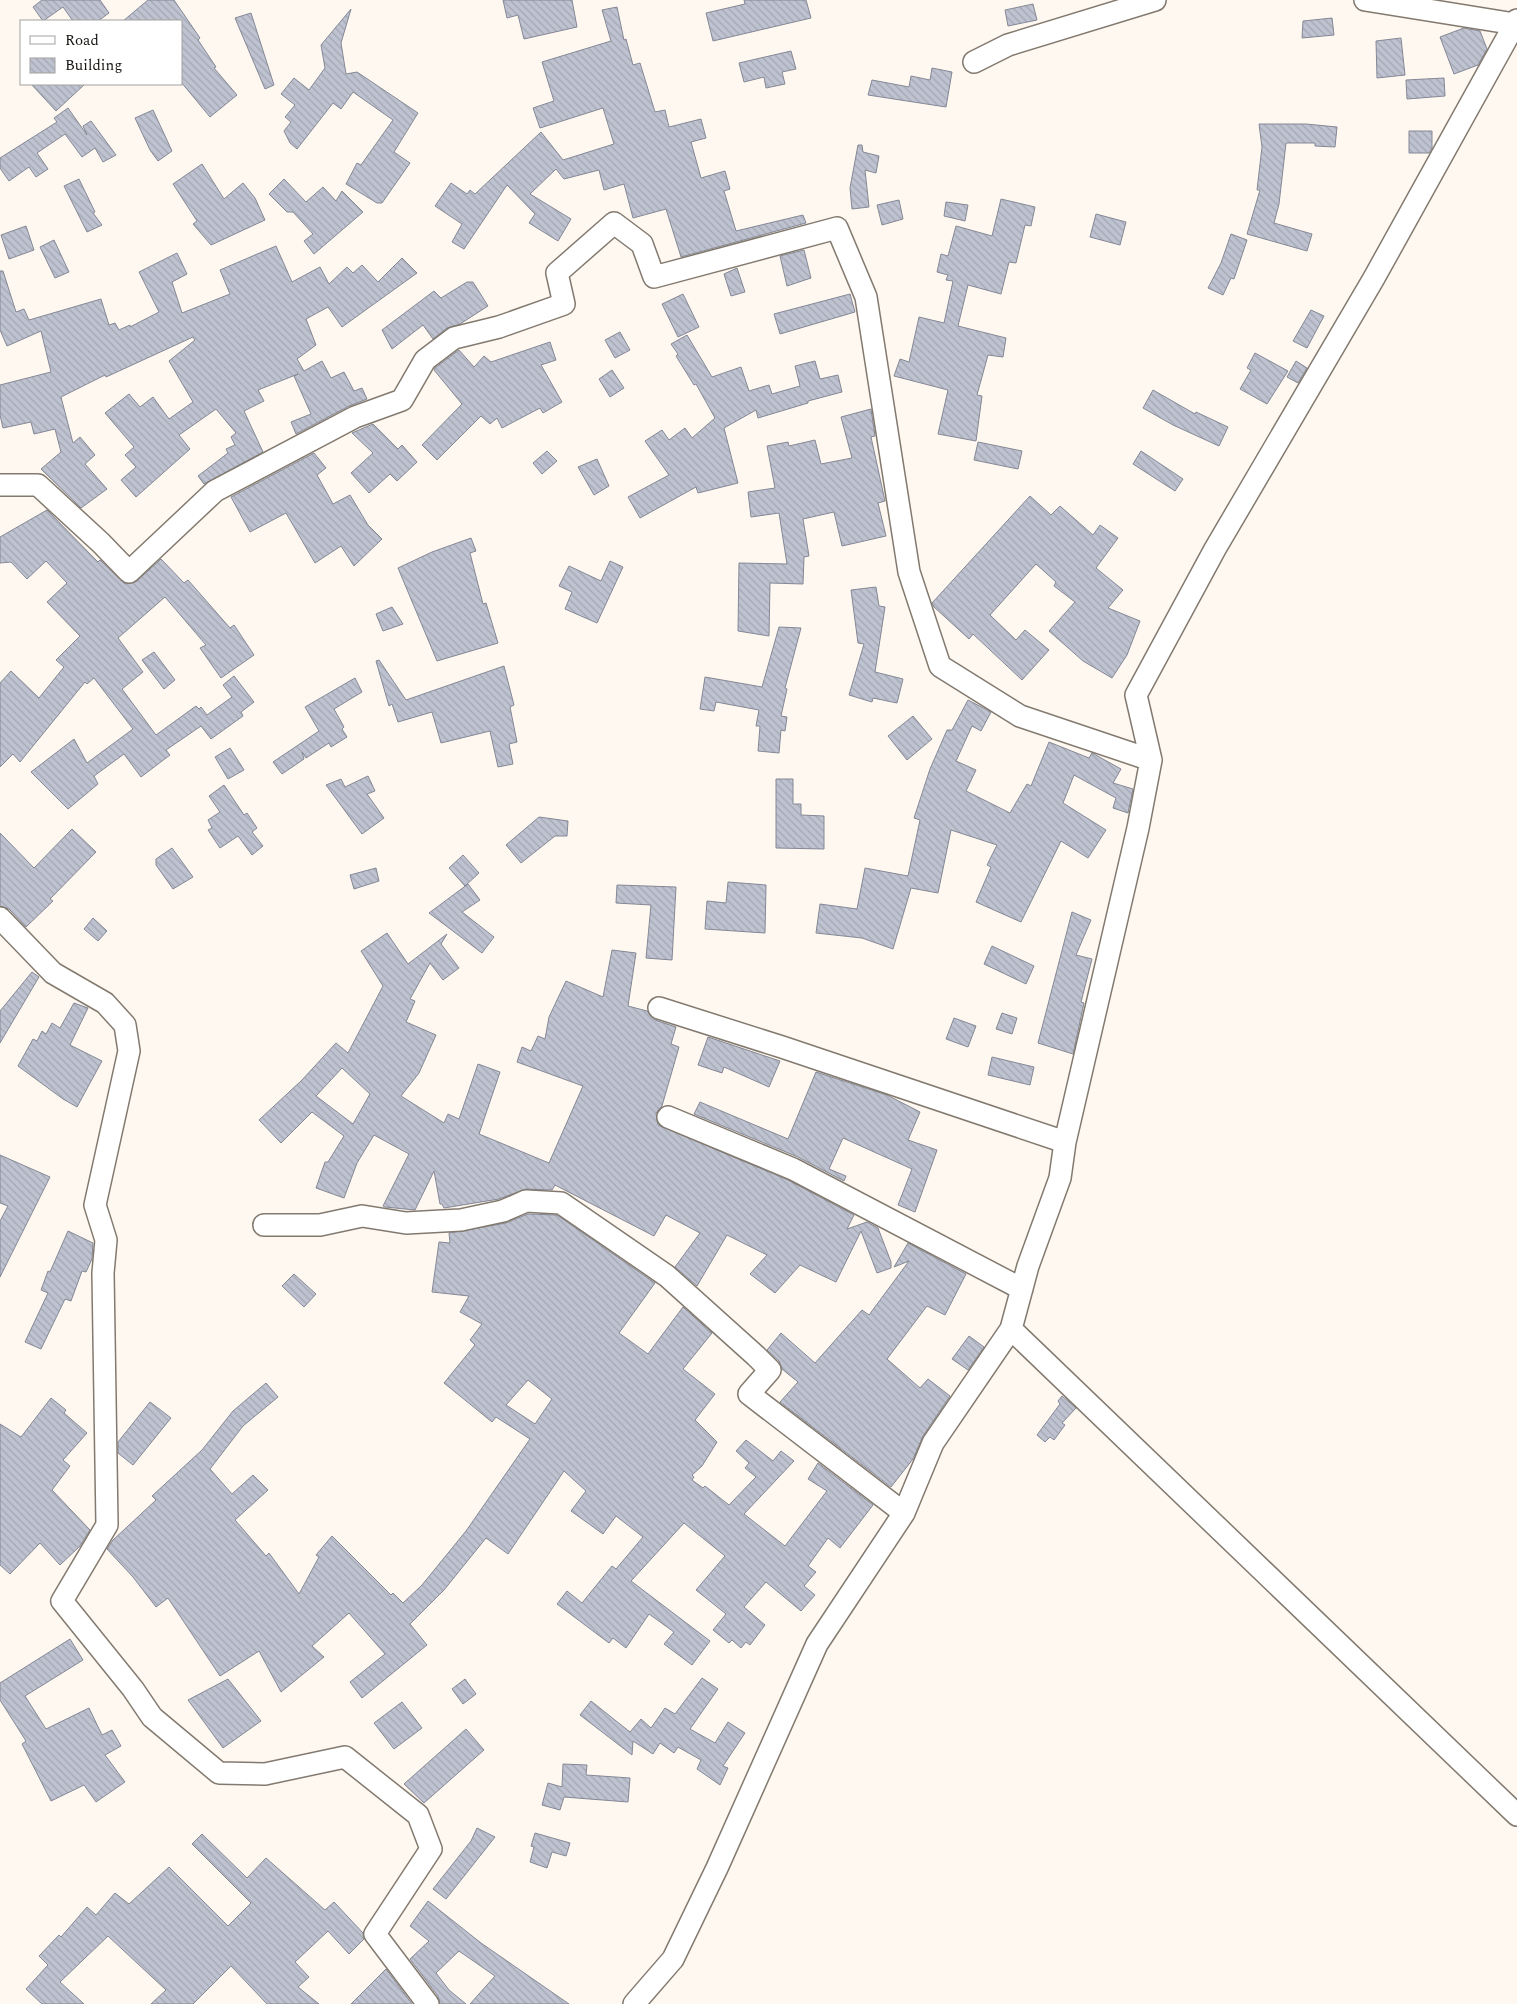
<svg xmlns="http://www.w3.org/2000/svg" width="1517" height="2004" font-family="Spectral,serif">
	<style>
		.building { fill: url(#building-back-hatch); stroke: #848895; fill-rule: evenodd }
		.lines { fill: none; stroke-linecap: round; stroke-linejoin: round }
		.minor-casing { stroke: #837a6f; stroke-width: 24 }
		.minor { stroke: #fff; stroke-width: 21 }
	</style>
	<defs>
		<pattern id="building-back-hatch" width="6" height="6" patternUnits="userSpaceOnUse" patternTransform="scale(1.25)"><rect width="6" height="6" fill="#bfc3d1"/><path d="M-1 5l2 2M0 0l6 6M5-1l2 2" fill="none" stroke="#a3a7b2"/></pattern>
	</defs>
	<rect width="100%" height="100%" fill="#fff8f1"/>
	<path class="building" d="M42 0H100L109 13 98 21H73L63 7 43 21 33 7Z
		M148 0H174L200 38 198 40 216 67 214 68 237 95 210 117 181 82V21H123Z
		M503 0H572L577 27 524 39 518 15 507 18Z
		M744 0H806L811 18 713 41 706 13 745 4Z
		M1033 4 1037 20 1008 26 1005 10Z
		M617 7 624 40 626 39 633 65 640 63 655 112 665 110 669 127 701 119 706 138 691 142 701 178 725 171 730 189 724 191 736 231 803 215 806 223 681 257 666 209 633 218 624 184 604 190 599 170 564 179 556 169 530 194 571 219 558 241 529 223 535 214 507 185 464 249 452 242 462 224 435 206 451 183 467 194 470 190 475 194 541 132 563 160 614 144 603 108 540 128 533 108 554 101 542 62 611 41 602 10Z
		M351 9 341 43 346 74 357 72 418 113 394 152 410 163 382 203H377L346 184 357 163 361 165 393 120 353 92 341 109 333 103 297 149 290 143 284 131 291 122 285 117 295 105 281 94 294 78 309 90 325 68 321 45Z
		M251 13 274 85 265 89 235 18Z
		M1332 18 1334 35 1302 38 1303 21Z
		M1464 28 1480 31 1487 49 1478 65 1454 74 1440 37Z
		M1401 38 1405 75 1377 78 1376 41Z
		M791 51 796 69 782 72 785 84 766 88 764 77 744 82 739 63Z
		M932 68 952 72 946 107 868 95 872 80 909 87 911 76 930 80Z
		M1444 78 1445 96 1407 99 1406 80Z
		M31 84H85L56 111Z
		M68 108 87 135 83 126 91 121 116 155 103 162 95 148 82 157 65 134 37 153 48 169 36 177 29 167 9 181 0 168V158L57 122 54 118Z
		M153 110 172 151 158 161 150 150 135 118Z
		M1259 124H1306L1337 127 1335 147 1315 146V143H1286L1279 204 1274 223 1312 234 1307 251 1247 234 1260 190H1257L1262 147Z
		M1409 131H1432V148L1429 153H1409Z
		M858 145H862L863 152 879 156 876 173 865 170 869 207 852 209 850 188Z
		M202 164 224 199 243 183 255 198 265 220 211 245 193 224 197 221 173 184Z
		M79 179 95 212 93 213 102 225 87 232 64 186Z
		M284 179 306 202 323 187 336 201 342 191 363 212 314 254 304 241 313 234 293 212H287L269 194Z
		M1001 199 1035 207 1031 226 1025 225 1016 263 1009 262 1001 294 968 285 958 326 1006 338 1003 357 988 355 977 395 982 396 976 441 938 434 948 390 894 376 900 359 909 362 919 317 944 323 953 281 946 280 948 275 937 272 941 254 948 256 956 226 992 236Z
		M899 200 903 219 882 225 877 205Z
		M946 202 968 205 965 221 944 216Z
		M1096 214 1126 222 1120 245 1090 237Z
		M26 226 34 250 9 259 1 235Z
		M1231 234 1247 240 1234 279 1231 278 1223 295 1208 288 1221 263Z
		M54 240 69 272 55 278 40 247Z
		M276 246 292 282 320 267 329 284 347 267 353 273 362 265 378 282 402 258 417 273 342 327 328 307 306 319 316 345 297 359 304 371 322 361 331 378 344 372 354 391 362 388 367 399 349 406 296 434 291 422 311 414 294 376 298 374 258 390 264 401 244 411 263 452 204 484 198 476 228 453 226 449 235 445 231 437 236 433 216 409 179 435 190 449 136 497 121 480 136 467 125 455 134 447 105 413 129 394 140 407 153 397 169 419 193 402 169 361 195 340 193 337 106 377 105 375 61 397 73 443 80 437 95 455 85 464 107 489 81 508 41 469 61 452 55 429 34 434 31 422 3 428 0 415V385L51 372 41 331 7 346 0 330V271H3L16 312 24 309 29 320 101 299 109 325 115 323 119 330 130 325V327L159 312 139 272 177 253 187 274 172 282 182 313 230 294 220 270Z
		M804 250 811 278 787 286 780 256Z
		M737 268 745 292 731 296 724 274Z
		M467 282H473L488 306 460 324 447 328 433 339 423 325 392 349 382 330 434 291 441 298Z
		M683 294 699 327 678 337 662 304Z
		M850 294 855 312 780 334 774 314Z
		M1311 310 1324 316 1307 348 1293 341Z
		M620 332 630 350 615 358 605 340Z
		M687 335 712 377 741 367 749 391 769 385 772 394 800 386 795 366 815 361 820 379 838 375 842 392 808 401V403L758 418 756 410 724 428 738 483 698 493 696 487 640 518 628 497 669 475 645 441 662 430 669 440 685 428 692 438 715 418 696 384 694 385 676 356 678 354 671 344Z
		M550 342 556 360 541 365 562 402 543 413 540 408 502 428 497 418 490 424 481 416 437 460 422 445 462 404 434 370 435 368 459 350 474 367 484 356 491 362Z
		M1255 353 1288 371 1267 404 1240 389 1251 370 1247 368Z
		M1296 361 1307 368 1298 383 1287 377Z
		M612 370 624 388 610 397 599 379Z
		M1153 390 1195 414 1196 412 1228 427 1219 446 1173 425 1143 408Z
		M871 409 875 436 871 437 885 501 878 503 886 536 842 546 834 512 803 519 809 556 804 557 803 584 770 583 769 636 738 631 739 563 787 564 779 513 751 517 748 492 775 488 767 446 788 442 789 446 815 440 821 464 852 458 841 417Z
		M373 424 398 449 402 445 417 462 397 481 390 474 369 493 351 473 373 453 352 433Z
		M978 442 1022 451 1018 469 974 460Z
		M547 451 557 461 542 474 533 463Z
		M1141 451 1183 479 1175 491 1133 464Z
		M314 453 326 468 317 475 333 504 350 495 368 525 382 539 354 566 341 546 315 563 286 513 250 532 231 497Z
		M597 459 609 486 594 495 578 467Z
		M1030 496 1051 515 1060 506 1093 535 1100 525 1118 538 1096 568 1123 590 1108 608 1140 621 1127 655 1112 678 1083 661 1049 631 1075 602 1054 586 1056 582 1036 564 990 615 1016 640 1025 630 1049 650 1022 680 973 634 969 639 934 607 932 603Z
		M47 510 98 562 100 560 125 584 137 581 161 559 184 583 188 580 230 628 234 625 254 655 221 678 200 648 206 645 165 597 118 638 143 672 122 689 156 735 196 706 199 709 201 707 207 715 232 697 223 685 234 676 254 702 241 712 243 716 211 739 201 726 166 750 170 755 141 777 124 754 94 776 98 784 68 809 31 772 74 739 87 763 133 729 94 678 87 684 85 682 20 762 13 754 0 767V683L11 671 39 698 64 667 56 660 80 636 47 602 67 583 46 561 27 579 11 562 0 563V537Z
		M471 538 476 551 470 553 483 604 486 603 498 643 437 661 398 568 432 552Z
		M610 561 623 567 597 623 565 609 572 592 559 586 569 566 601 581Z
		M876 587 879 606 885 607 875 672 903 679 897 703 873 698 872 702 849 695 864 644 858 643 851 590Z
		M392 607 403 624 383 631 376 614Z
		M779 627 801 628 785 688 787 689 781 716 787 717 785 731 781 730 779 753 758 751 760 726H756L759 710 716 702 714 711 700 709 705 677 762 687Z
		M154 652 175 680 164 689 142 660Z
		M379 660 406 700 504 666 514 705 510 707 517 742 509 744 513 764 498 767 490 731 441 743 432 712 398 722 392 704 389 706 376 661Z
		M355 678 362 692 334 709 344 727 342 729 347 737 331 747 329 743 306 758 302 752 304 759 282 774 273 762 319 731 305 707Z
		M968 700 991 712 981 731 972 726 956 761 976 770 966 791 1010 813 1027 784 1031 786 1049 742 1089 758 1092 753 1121 769 1113 783 1133 789 1128 813 1113 808 1116 798 1074 775 1063 803 1106 830 1088 858 1061 841 1021 922 976 902 991 867 987 865 997 845 951 830 938 893 911 888 893 949 862 938 816 933 820 904 857 909 865 868 908 876 920 820 914 818 930 769 947 730H952Z
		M913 716 932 739 907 760 888 736Z
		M230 748 244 770 228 779 215 757Z
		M368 776 375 791 367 794 384 818 362 834 326 785 341 779 345 787Z
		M776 779H793V804H801V815L824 816V849L776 848Z
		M224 785 244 815 247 813 257 828 252 832 263 846 252 855 238 836 220 848 208 830 212 828 208 820 220 812 209 796Z
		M539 817 568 821 567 836H555L521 863 506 845Z
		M72 829 96 852 50 899 53 901 26 927 9 909 0 906V833L34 868Z
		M172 848 193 877 173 889 156 865V859Z
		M463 855 479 873 465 886 449 868Z
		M376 868 379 881 354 889 350 875Z
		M728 882 766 885 765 933 705 929 707 901 726 903Z
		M468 884 480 900 462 912 494 937 482 953 429 913Z
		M617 885 676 887 672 960 646 958 651 905 616 903Z
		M1072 912 1091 920 1076 955 1092 959 1081 1002 1084 1003 1073 1054 1038 1043Z
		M93 918 107 931 98 941 84 929Z
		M387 933 408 964 447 934 441 944 459 968 443 980 430 963 410 999 415 1001 406 1022 436 1035 419 1073 401 1096 444 1123 448 1114 459 1119 478 1064 500 1072 479 1134 549 1163 583 1086 517 1062 522 1047 531 1051 538 1036 545 1039 549 1017 566 981 603 997 612 950 636 953 628 1006 647 1011 655 1020 676 1027 671 1044 679 1047 662 1106 656 1113 658 1125 788 1180 854 1215 847 1229 867 1222 878 1228 891 1262V1268L877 1273 861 1231 836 1282 800 1265 775 1293 750 1274 767 1255 727 1235 697 1286 675 1267 700 1233 666 1215 654 1236 555 1185 552 1190 526 1189 499 1199 444 1208 442 1204H440L434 1171 415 1210 385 1207 383 1206 409 1154 374 1135 357 1163 344 1198 316 1188 325 1162H328L344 1136 312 1112 281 1143 259 1120 302 1080 336 1043 348 1053 383 986 361 951ZM342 1068 370 1094 353 1124 316 1096Z
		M992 946 1034 966 1026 984 984 964Z
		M32 972 39 977 0 1043V1011Z
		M74 1003 88 1008 70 1045 102 1061 77 1107 63 1099 18 1066 33 1039 37 1041 42 1031 46 1034 52 1023 60 1028Z
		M1002 1013 1017 1018 1012 1034 996 1029Z
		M954 1018 976 1026 968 1047 946 1039Z
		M708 1037 780 1061 769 1087 724 1067 722 1073 698 1065Z
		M992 1057 1034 1067 1030 1085 988 1075Z
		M816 1072 887 1095 920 1112 908 1140 937 1150 915 1212 898 1205 912 1169 843 1138 829 1169 846 1176 844 1181 798 1157 694 1114 700 1102 788 1139Z
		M0 1155 50 1177 0 1277V1221L8 1206 0 1203Z
		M528 1214 557 1215 655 1283 619 1333 648 1354 683 1307 712 1333 683 1369 715 1394 695 1420 717 1442 702 1466 692 1475 694 1477 692 1480 703 1488 705 1486 729 1505 756 1477 745 1468 749 1463 736 1451 746 1440 773 1461 781 1451 794 1461 744 1514 785 1546 827 1491 808 1479 818 1463 873 1505 840 1548 828 1538 808 1566 816 1572 804 1586 815 1595 801 1611 766 1582 744 1607 765 1625 750 1645 746 1642 741 1648 732 1640 729 1643 713 1630 726 1614 696 1590 725 1556 684 1523 631 1581 710 1641 692 1665 664 1644 674 1632 649 1614 626 1648 613 1638 609 1643 557 1604 567 1591 582 1603 612 1566 616 1569 643 1537 616 1516 603 1534 571 1511 586 1491 564 1471 508 1554 486 1538 444 1590 410 1624 427 1645 362 1698 350 1682 385 1654 349 1613 312 1646 324 1657 281 1692 259 1651 220 1676 168 1598 156 1607 133 1577 107 1549 113 1540 156 1500 152 1496 202 1450 233 1411 266 1383 278 1397 243 1426 210 1469 232 1494 253 1475 268 1490 235 1520 266 1556 269 1553 299 1594 319 1557 316 1555 332 1536 391 1595 393 1593 403 1603 422 1585 466 1531 530 1439 496 1417 492 1422 444 1383 475 1345 470 1340 482 1324 460 1312 469 1296 432 1292 439 1242 450 1243 449 1233 506 1223ZM528 1380 552 1399 535 1424 506 1405Z
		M68 1231 93 1243 92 1259 86 1272 82 1271 71 1301 65 1299 41 1349 25 1342 48 1293 41 1290 48 1271 50 1272Z
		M908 1243 966 1274 945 1315 927 1306 887 1359 920 1388 928 1379 950 1396 923 1436 913 1459 891 1487 780 1402 798 1382 782 1369 779 1361 767 1350 781 1333 815 1363 862 1310 869 1315 909 1261 894 1267Z
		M294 1274 316 1294 304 1307 282 1286Z
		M969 1336 984 1347 968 1370 952 1359Z
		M1062 1396 1076 1408 1062 1423 1065 1425 1054 1440 1050 1437 1045 1442 1037 1435 1060 1404 1058 1401Z
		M51 1398 66 1410 64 1413 87 1433 63 1460 70 1466 52 1490 90 1530 80 1546 60 1565 40 1543 10 1574 0 1565V1424L21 1437Z
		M150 1402 171 1418 133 1465 118 1453V1442Z
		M70 1639 83 1660 25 1696 46 1729 89 1708 102 1735 112 1730 121 1746 105 1755 125 1782 96 1802 84 1785 51 1801 22 1744 26 1741 0 1700V1683Z
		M702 1678 718 1689 690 1729 715 1743 728 1722 745 1733 723 1766 728 1768 720 1785 697 1769 701 1760 678 1747 674 1753 660 1743 653 1754 633 1741 632 1755 580 1715 591 1701 630 1732 641 1719 651 1728 665 1708 675 1714Z
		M228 1679 261 1721 223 1748 188 1700Z
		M465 1679 476 1694 463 1704 452 1689Z
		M402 1702 422 1728 394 1749 374 1723Z
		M466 1729 484 1750 424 1803 404 1784Z
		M563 1764 587 1765 586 1775 630 1778 628 1802 564 1797 560 1810 542 1805 548 1783 562 1787Z
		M477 1828 495 1837 446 1899 433 1889 471 1841Z
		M535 1833 570 1843 566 1856 552 1852 547 1868 530 1862 534 1847 531 1846Z
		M202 1834 247 1878 266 1858 325 1910 334 1902 363 1933 364 1939 349 1954 328 1931 295 1962 309 1977 298 1987 319 2004H267L231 1966 193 2004H151L166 1990 108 1936 60 1982 84 2004H42L26 1989 48 1965 39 1956 59 1935 61 1937 87 1907 96 1915 115 1893 129 1904 169 1867 228 1926 251 1903 192 1844Z
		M428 1901 481 1943 569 2004H470L495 1976 459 1951 436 1973 449 1990 466 2004H440L438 1996 410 1959 429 1941 410 1926Z
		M386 1969 412 2004H351Z"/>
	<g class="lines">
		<g class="minor-casing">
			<path id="minor" d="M1365 0 1515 24
				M974 62 1008 45 1155 0
				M0 485H38L101 543 129 572 215 491 355 417 402 400 425 360 454 338 499 327 564 304 557 273 614 223 642 244 654 277 837 228 866 297 909 572 940 666 1020 716 1151 760
				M0 918 53 973 105 1003 125 1025 129 1051 95 1205 106 1240 103 1273 107 1525 62 1601 133 1689 152 1717 219 1773 265 1774 345 1757 418 1815 431 1849 375 1934 428 2004
				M659 1008 782 1047 1065 1142
				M668 1117 793 1169 1022 1289
				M264 1225H320L362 1216 406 1223 461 1220 503 1211 526 1201 561 1203 667 1276 756 1356 770 1370 749 1394 904 1513
				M1011 1329 1517 1815
				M634 2004 673 1959 717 1868 817 1644 904 1513 933 1443 1011 1329 1028 1266 1060 1178 1065 1142 1138 828 1151 760 1136 695 1215 549 1374 278 1517 20"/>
		</g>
		<use href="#minor" class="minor"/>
	</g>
	<rect x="20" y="20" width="162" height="65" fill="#ffffff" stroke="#a2a19f"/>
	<rect x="30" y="36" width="25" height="8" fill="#ffffff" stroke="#a2a19f"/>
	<text x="65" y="45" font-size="15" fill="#16130f">Road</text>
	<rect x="30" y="58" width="25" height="15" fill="url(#building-back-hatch)" stroke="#a2a19f"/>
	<text x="65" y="70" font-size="15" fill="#16130f">Building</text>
</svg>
